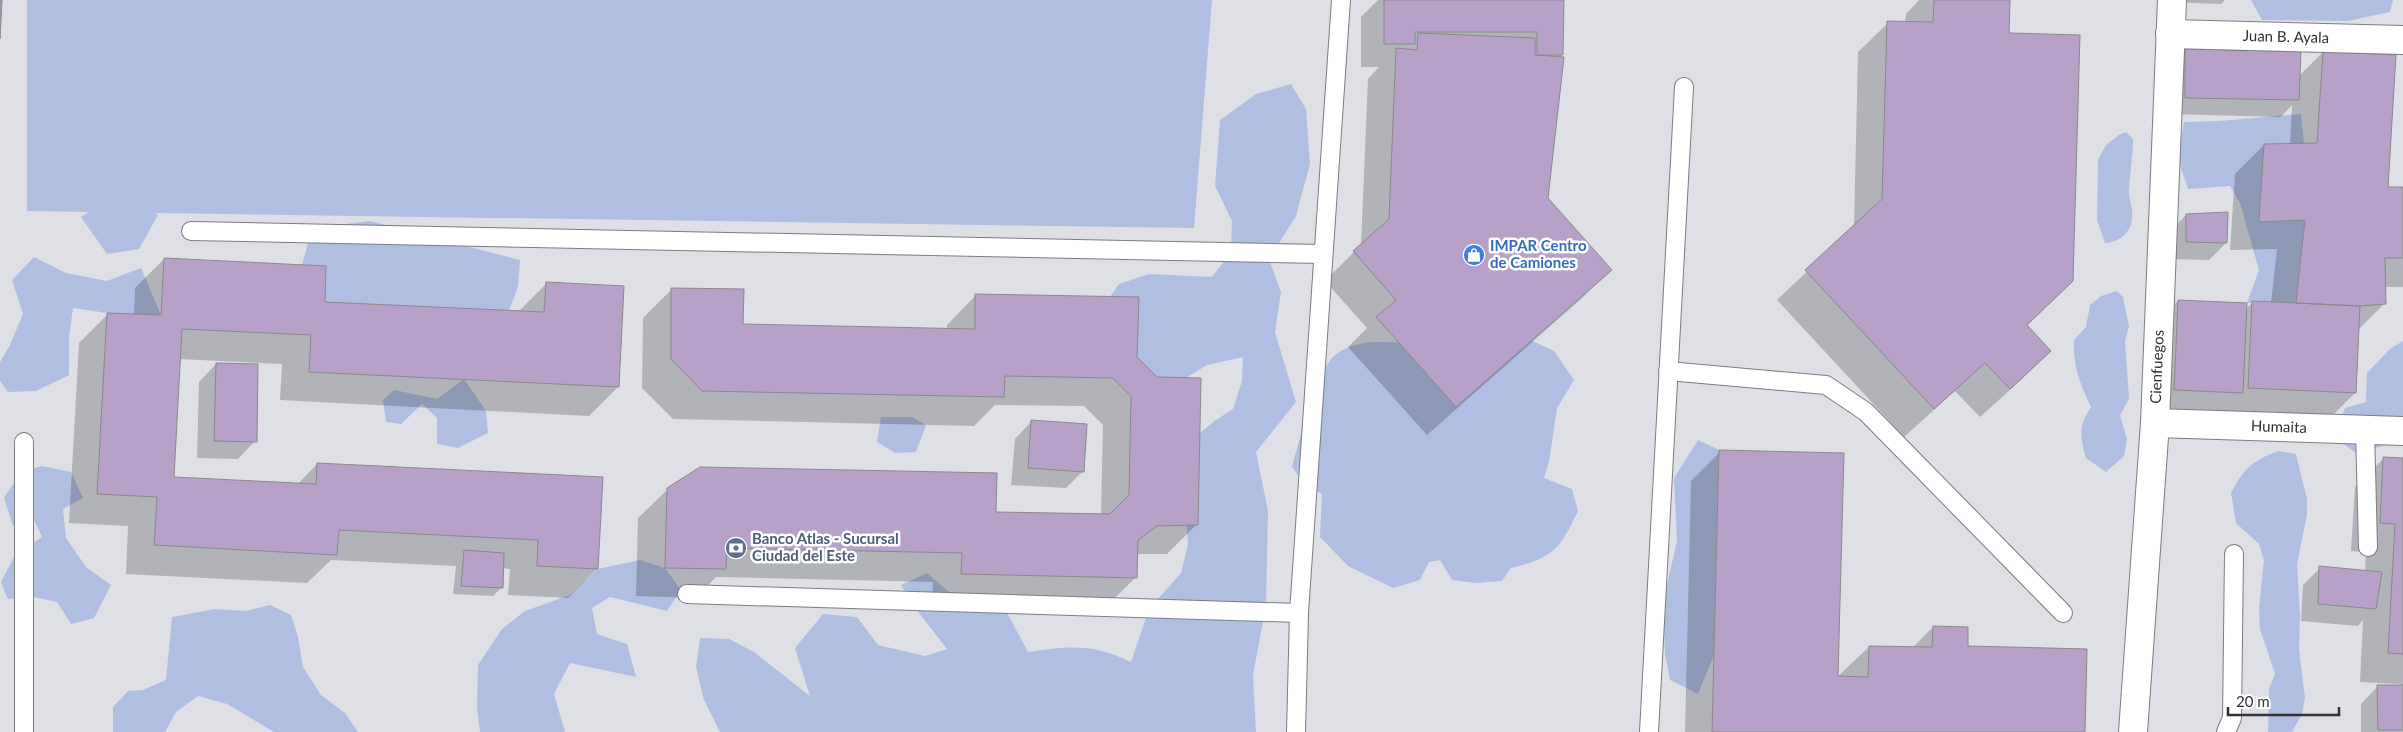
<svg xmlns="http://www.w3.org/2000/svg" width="2403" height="732" font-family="Lato,sans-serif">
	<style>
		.green { fill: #b0bee2 }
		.shadow { fill: #0003 }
		.building { fill: #b8a1c9; stroke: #8b888d }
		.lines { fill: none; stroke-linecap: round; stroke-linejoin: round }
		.lane-casing { stroke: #7a7c80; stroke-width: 20 }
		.street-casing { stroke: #7a7c80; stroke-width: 30 }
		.lane { stroke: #fff; stroke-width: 18 }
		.street { stroke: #fff; stroke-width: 28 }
		.labels { text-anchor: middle; stroke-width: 5; stroke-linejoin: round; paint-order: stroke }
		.street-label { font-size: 15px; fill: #303133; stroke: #fff }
		.shop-label { font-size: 15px; font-weight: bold; fill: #366cbe; stroke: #fff; text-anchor: start }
		.service-label { font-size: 15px; font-weight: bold; fill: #4e5e75; stroke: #fff; text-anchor: start }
	</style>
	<rect width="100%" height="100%" fill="#dee0e6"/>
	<path class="green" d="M27 0H1212L1194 228 155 213 158 215 139 249 107 254 81 217 89 212 27 211Z
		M2251 0H2393L2390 12 2348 21 2262 20Z
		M1291 84 1306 109 1310 164 1296 216 1269 259 1281 292 1275 332 1296 402 1256 452 1268 511 1266 606 1253 675 1256 732H720L704 700 696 667 700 638 729 639 754 652 810 696 795 648 823 614 857 617 878 645 925 656 947 649 916 609 901 585 927 573 956 598 1004 607 1028 652C1069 646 1093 643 1131 662L1149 609 1181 573 1188 544 1185 501 1177 451 1216 420 1233 409 1242 381 1243 357 1207 365 1153 398 1096 317 1119 284 1149 274 1212 277 1231 252 1232 221 1215 186 1220 120 1256 94Z
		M2301 114 2304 143 2264 144 2259 222 2305 220 2296 303H2247L2259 270 2240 203 2230 186 2188 189 2178 159 2184 122 2219 121Z
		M2126 132 2133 139C2133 156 2130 172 2129 189 2128 196 2131 202 2132 209 2134 229 2124 241 2105 243L2097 220 2098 160 2106 145 2119 135Z
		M370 221 520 260 518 287 509 311 325 302 326 266 302 265 310 236 338 225Z
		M34 257 66 273 107 281 141 268 161 315 107 313 73 308 69 338V375L36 391 8 392 0 381V362L10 345 23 314 12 280Z
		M2117 291 2123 297 2129 326 2125 341 2129 399 2120 415 2127 439 2124 456 2106 472 2086 458C2080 435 2078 427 2091 407 2080 383 2073 368 2074 340L2086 327 2090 305 2101 296Z
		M1522 336 1554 351 1574 380 1557 408 1549 462 1544 478 1572 489 1578 511C1560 549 1553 558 1511 568L1502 581 1476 583 1452 580 1440 560 1429 562 1420 580 1393 588 1348 566 1320 537 1322 494 1306 486 1292 467C1299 443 1317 371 1334 356 1361 333 1402 346 1434 344 1463 343 1493 339 1522 336Z
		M2403 341V416L2393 443 2356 453 2334 437 2345 408 2366 402 2367 373 2390 349Z
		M464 379 486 411 488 433 458 448 437 444V418L422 404 401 424 386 422 383 400 394 390 437 399Z
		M881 417H912L926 425 916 452 895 453 877 442Z
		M1698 440 1719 450 1714 655 1698 694 1670 680 1665 654 1663 602 1677 541 1674 478Z
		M2279 451 2296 454 2307 499V515L2297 564 2300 615 2299 649 2305 698 2302 714 2292 732H2268L2269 689 2275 674 2260 629 2259 609 2264 560 2259 544 2236 523 2231 493C2244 468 2253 460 2279 451Z
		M42 466 71 472 83 498 63 509 66 538 86 567 111 585 94 618 71 624 57 602 34 597 8 599 1 582 15 555 42 537 32 516 13 526 4 498 21 472Z
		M640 560 665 568 681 590 667 611 610 597 592 608 597 634 627 644 636 677 570 663 554 694 565 732H480L477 707 478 665 502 629 525 611 570 595 598 569Z
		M270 605 291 615 298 637 303 667 321 695 345 713 358 732H274L227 704 198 696 176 712 165 732H113V707L128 691 143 690 166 680 172 617 215 609 246 611Z"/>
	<path class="shadow" d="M1378 0H1563L1562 55 1559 58 1546 198 1610 270 1581 299 1427 435 1348 347 1367 328 1325 281 1361 245 1368 79 1379 67H1361V17Z
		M1919 0H2009L2008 34 2072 281 2026 326 2050 351 2021 380 1980 417 1955 391 1904 437 1777 300 1854 227 1858 52 1888 23H1905L1906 14Z
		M2169 0H2225L2221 4 2169 2Z
		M2185 50 2299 76 2323 52 2386 188H2403V287H2384L2385 303 2358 330 2355 393 2331 417 2151 414 2154 325 2178 301 2246 309 2252 303H2271L2277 249 2230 250 2235 174 2264 145 2290 144 2292 105 2281 117 2169 114 2168 67Z
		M2186 215 2226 243 2209 260 2169 259V232Z
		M164 259 323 303 518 312 546 284 618 387 589 416 280 400 282 364 179 359 173 479 297 485 317 464 601 478 597 569 568 598 508 595 510 569 502 568V587L493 596 453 594 456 566 331 560 307 583 126 574 128 526 69 523 79 343 108 314 134 315 135 288Z
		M672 289 742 325 947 329V325L976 295 1136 358 1196 525 1167 554H1136V577L1107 606 932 603 933 582 716 577 696 598 636 596 638 518 668 489 994 513 1101 515 1103 425 1084 406 995 405 974 426 673 419 642 388 643 318Z
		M216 364 255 441 238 459 197 458 199 382Z
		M1032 421 1083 471 1066 488 1011 485 1015 439Z
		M1720 452 1837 677 1869 647 1912 648 1933 627 1967 647 2084 732H1685L1691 481Z
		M2384 458 2403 459V732H2361V704L2378 686H2400V684L2360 682 2363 620 2358 626 2301 621 2303 585 2320 568 2365 572 2366 552 2351 551 2355 487Z"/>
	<path class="building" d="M0 0H2L0 39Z
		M1384 0H1564L1563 55H1537V32H1415V44H1384Z
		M1934 0H2010L2009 33 2080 35 2073 281 2027 325 2051 351 2010 389 1985 363 1934 409 1805 270 1882 199 1887 21 1933 22Z
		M1418 33 1535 38V55L1564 57 1548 198 1612 270 1456 407 1376 317 1396 300 1353 251 1389 219 1396 48 1417 50Z
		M2185 49 2301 51 2299 100 2185 98Z
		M2323 51 2396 55 2388 187H2403V258H2385L2386 304 2360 306 2296 303 2305 220 2259 222 2264 144 2317 143Z
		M2228 212 2227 243 2186 242V214Z
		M164 258 326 266 325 302 544 312 546 282 624 286 619 387 309 372 311 335 182 329 174 477 316 484 317 463 603 477 598 569 537 566 538 540 339 530 337 555 154 545 157 497 97 494 107 313 161 315Z
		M671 288 744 289 743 324 975 329V294L1139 297 1137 357 1157 377 1201 378 1198 525 1157 526 1138 540 1137 578 961 574 962 553 727 548 726 569 665 568 667 488 700 467 997 473 996 512 1110 514 1129 495 1131 396 1113 378 1005 376 1004 397 702 391 671 359Z
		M2178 300 2247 303 2243 393 2174 390Z
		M2252 301 2360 306 2356 393 2248 388Z
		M216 363 258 364 257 442 214 441Z
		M1031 420 1087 424 1084 472 1028 468Z
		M1719 450 1844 453 1838 676 1868 677 1869 646 1932 647 1933 626 1968 627V646L2087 649 2085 732H1712Z
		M2383 457 2403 458V654L2388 653 2395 524 2380 523Z
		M464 550 504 553 503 588 461 586Z
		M2319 566 2382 572 2376 609 2318 604Z
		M2377 685H2403V730H2378Z"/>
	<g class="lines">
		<g class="lane-casing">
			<path id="lane" d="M191 231 1323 254
				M1668 371 1826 385 1866 412 2063 613
				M2365 429 2368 547
				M687 594 1299 613
				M24 732V442
				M1296 732 1299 613 1341 0
				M1649 732 1684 87
				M2226 732 2232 718 2234 554"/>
		</g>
		<g class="street-casing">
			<g id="street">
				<path id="s1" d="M2170 34 2403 40"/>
				<path id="s2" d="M2155 423 2403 431"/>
				<path id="s3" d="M2133 732 2155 423 2172 0"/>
			</g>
		</g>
		<use href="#lane" class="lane"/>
		<use href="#street" class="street"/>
	</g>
	<defs>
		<g id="shop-disc" transform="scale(1.125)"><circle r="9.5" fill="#3f7fe0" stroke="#fff"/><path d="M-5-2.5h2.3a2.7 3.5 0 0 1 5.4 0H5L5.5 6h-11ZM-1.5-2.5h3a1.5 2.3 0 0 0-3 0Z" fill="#fff"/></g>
		<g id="bank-disc" transform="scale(1.125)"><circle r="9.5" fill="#5c6f8a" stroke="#fff"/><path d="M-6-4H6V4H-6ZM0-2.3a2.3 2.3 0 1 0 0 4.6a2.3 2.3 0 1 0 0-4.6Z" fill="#fff"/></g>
	</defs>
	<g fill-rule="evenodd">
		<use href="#shop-disc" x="1474" y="255"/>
		<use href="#bank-disc" x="736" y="548"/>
	</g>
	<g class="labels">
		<g class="street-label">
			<text dy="5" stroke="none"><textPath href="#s1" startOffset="116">Juan B. Ayala</textPath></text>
			<text dy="5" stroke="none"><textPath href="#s3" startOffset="366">Cienfuegos</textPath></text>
			<text dy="5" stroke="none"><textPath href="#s2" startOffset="124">Humaita</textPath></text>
		</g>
		<g class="shop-label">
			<text x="1490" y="251">IMPAR Centro<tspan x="1490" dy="17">de Camiones</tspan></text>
		</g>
		<g class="service-label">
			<text x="752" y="544">Banco Atlas - Sucursal<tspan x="752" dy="17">Ciudad del Este</tspan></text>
		</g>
	</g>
	<path d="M2228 707v8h111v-8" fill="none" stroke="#303133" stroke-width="2.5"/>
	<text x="2236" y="707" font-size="15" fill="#303133" stroke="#ffffff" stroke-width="4" paint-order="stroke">20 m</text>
</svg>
